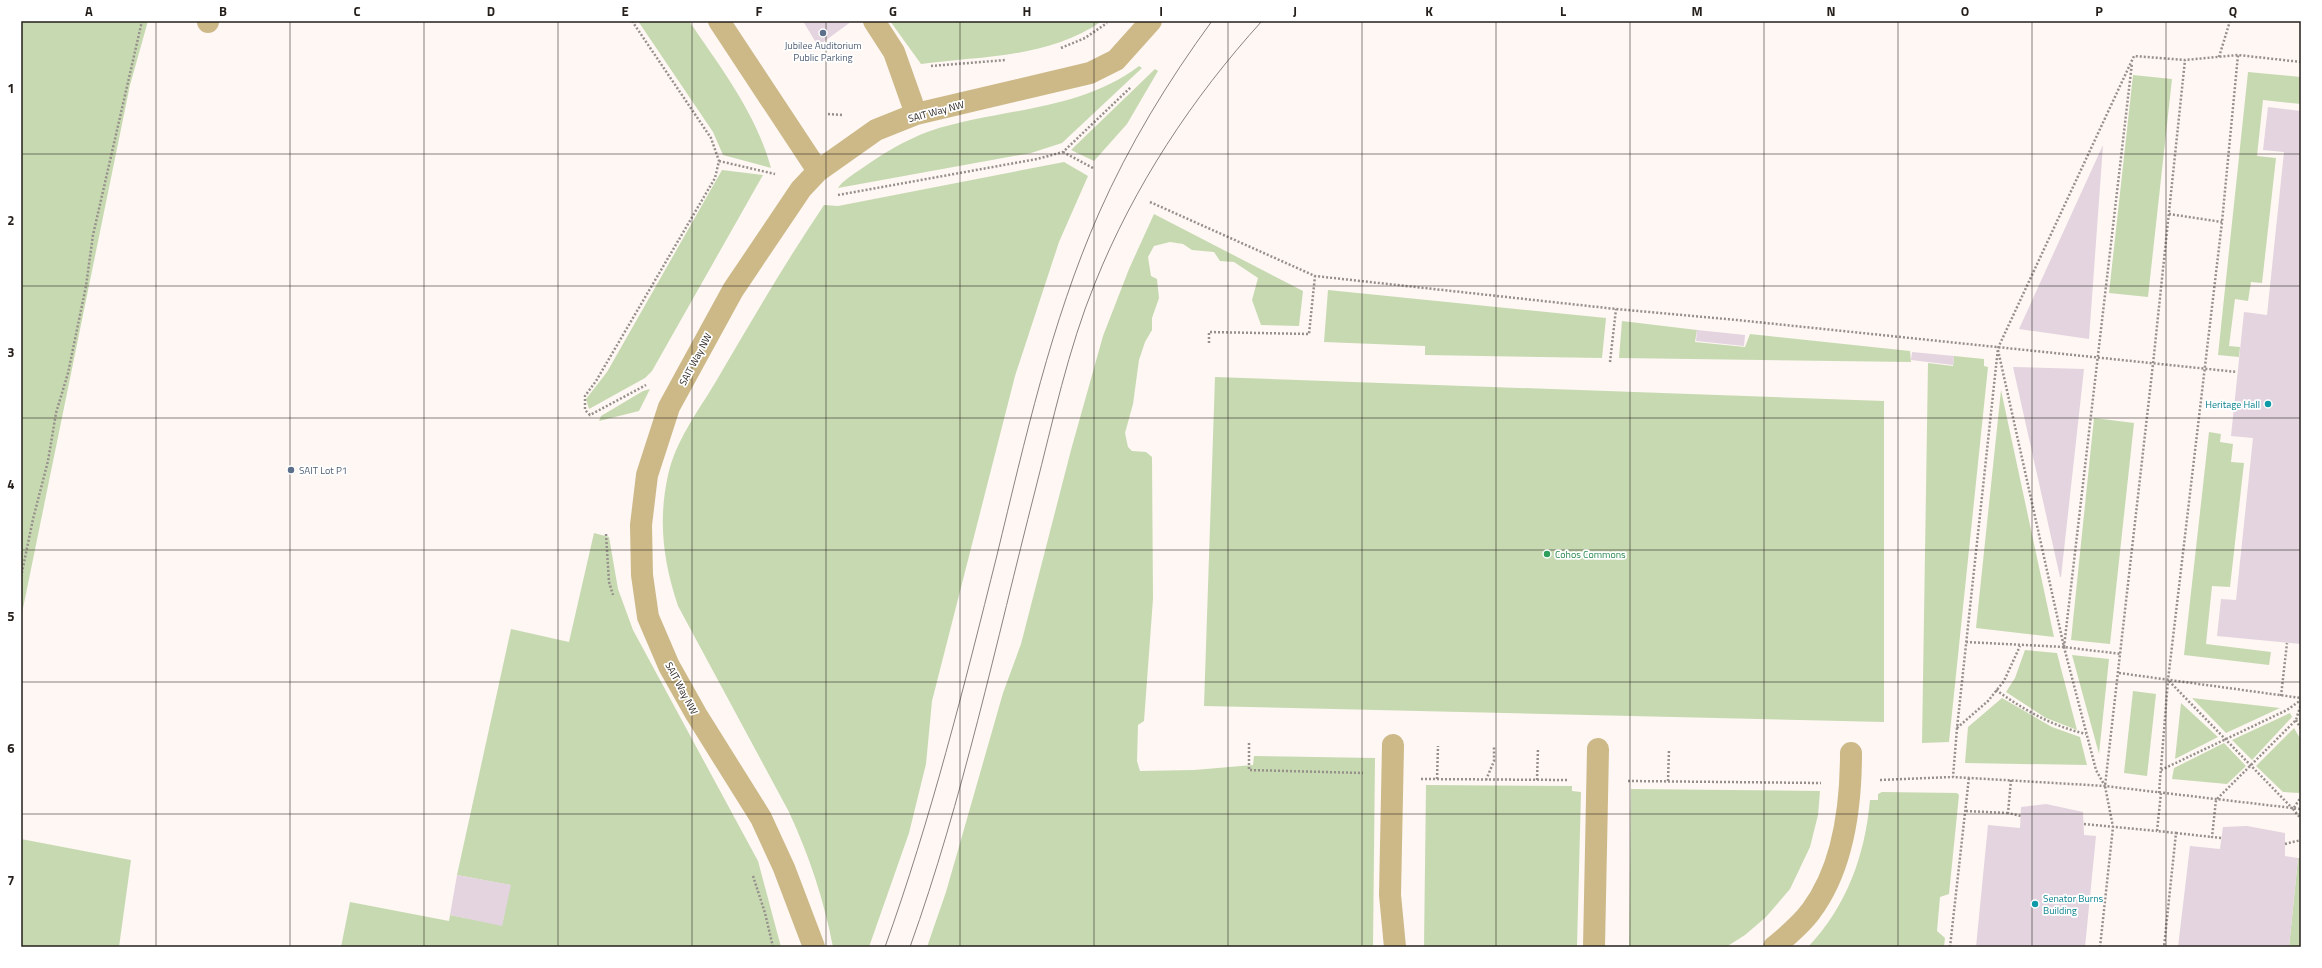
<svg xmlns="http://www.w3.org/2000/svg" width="2322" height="968" font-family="'Titillium Web',sans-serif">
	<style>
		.green { fill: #c7d9b1 }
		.building { fill: #e3d4df }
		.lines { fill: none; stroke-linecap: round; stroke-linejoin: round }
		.path { stroke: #968f8b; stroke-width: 2.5; stroke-dasharray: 2 2; stroke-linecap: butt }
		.minor { stroke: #cdb988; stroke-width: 22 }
		.tram { stroke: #89837f; stroke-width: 1 }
		.grid { fill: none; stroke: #251f1b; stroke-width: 1; stroke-opacity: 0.55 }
		.service-dot { fill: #5c6f8a; stroke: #fff; stroke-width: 1.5 }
		.culture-dot { fill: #0f9aa8; stroke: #fff; stroke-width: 1.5 }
		.leisure-dot { fill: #2e9e5b; stroke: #fff; stroke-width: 1.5 }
		.labels { text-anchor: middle; stroke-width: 3.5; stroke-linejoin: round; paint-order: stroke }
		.service-label { font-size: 10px; fill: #4e5e75; stroke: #fff }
		.street-label { font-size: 10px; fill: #251f1b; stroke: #fff }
		.culture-label { font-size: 10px; fill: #0d838f; stroke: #fff; text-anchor: end }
		.leisure-label { font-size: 10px; fill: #27864d; stroke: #fff; text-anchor: start }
		.neatline { fill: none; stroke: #251f1b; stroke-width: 1.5 }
		.grid-label { font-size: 13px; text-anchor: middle; font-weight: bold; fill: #251f1b }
	</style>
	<rect width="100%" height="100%" fill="#fef7f3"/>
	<path class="green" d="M21 21H148L130 85 21 618Z
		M638 21H689C721 68 756 113 771 168L723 155 713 132Z
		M890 21H1102C1049 58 983 56 921 64Z
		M1139 66 1142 68 1062 143 1031 153 838 188C841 182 855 173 861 169 882 154 905 140 930 131 999 108 1079 112 1139 66Z
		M1155 69 1158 71 1127 124 1094 161 1071 150Z
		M2248 72 2301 77V104L2263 100 2257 156 2276 158 2262 283 2251 282 2248 301 2235 299 2229 346 2240 347 2239 357 2218 355Z
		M2133 75 2172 79 2148 297 2109 293Z
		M1064 162 1088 176 1059 242 1015 376 932 701 926 764 909 833 869 947H833C824 900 809 855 789 812L678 606C663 561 658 521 668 475 676 440 697 413 715 383 750 323 785 263 824 205L838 206Z
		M722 170 763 175 652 371 645 378 589 409 586 399 607 372Z
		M1154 214 1303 291 1299 326 1261 325 1252 300 1258 278 1234 262 1220 261 1214 252 1192 250 1183 244 1170 242 1154 246 1148 257 1151 276 1157 279 1159 298 1152 318V330L1145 342 1139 360 1133 404 1125 433 1128 447 1132 451 1146 452 1152 457 1153 599 1144 721 1138 725 1137 761 1140 771 1194 770 1253 765 1254 756 1375 758 1373 947H927L946 892 1003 693 1021 644 1071 450 1103 336 1129 269Z
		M1328 290 1606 318 1602 358 1425 355V346L1324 342Z
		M1622 321 1697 330 1695 342 1745 347 1750 334 1910 351 1911 362 1619 358Z
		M1954 356 1984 359V366L1988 367 1949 742 1922 743 1928 363 1953 366Z
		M1215 377 1884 401V722L1204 706Z
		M650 389 639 411 599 421 601 416 643 391Z
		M2001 390 2054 637 1976 628Z
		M2094 418 2134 423 2110 644 2071 640Z
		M2209 432 2221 434 2220 442 2233 444 2231 462 2244 463 2230 587 2212 586 2206 644 2271 652 2269 665 2184 655Z
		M594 533 609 537 618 589 633 630 758 861 781 947H341L350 902 449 921 450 915 502 925 510 885 457 875 511 629 569 642Z
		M2025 650 2057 653 2077 730 2046 718 2006 692 2015 678Z
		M2072 655 2109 659 2099 754Z
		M2133 691 2156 694 2147 776 2124 773Z
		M2002 698 2052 727 2080 737 2087 765 1965 763 1968 727Z
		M2192 698 2280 708 2226 733Z
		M2181 703 2218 737 2175 759Z
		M2290 713 2292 717 2252 760 2232 740Z
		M2294 728 2301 740V790L2299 793 2283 792 2256 766Z
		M2224 743 2246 766 2227 784 2172 779 2174 768Z
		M1426 785 1572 786V791L1581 792 1577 947H1424Z
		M1631 789 1820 791 1818 815 1810 847 1790 889 1766 917 1745 935 1726 947H1629Z
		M1882 792 1957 793 1959 795 1949 894 1940 897 1937 931 1945 938 1944 947H1808C1847 906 1865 855 1870 800H1878V794Z
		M21 839 131 860 119 947H21Z
		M2298 858H2301V947H2289Z"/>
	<path class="building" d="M803 21H852L818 46Z
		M2268 107 2301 111V644L2217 636 2221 599 2236 600 2253 438 2231 436 2244 312 2267 315 2284 152 2263 150Z
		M2103 145 2089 339 2019 329Z
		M1697 330 1745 335 1744 346 1696 341Z
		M1912 352 1954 356 1953 365 1911 360Z
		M2013 367 2084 369 2061 577H2060Z
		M2046 804 2083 812 2084 835 2096 836 2085 947H1976L1988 825 2020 828 2021 807Z
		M2247 826 2285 833V856L2298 858 2289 947H2178L2190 846 2220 849 2223 827Z
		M457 875 511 885 502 926 450 915Z"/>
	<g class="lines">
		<path class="path" d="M632 21 711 138 719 161 715 178 596 381 585 396V410L590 415 646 385
			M1061 48 1085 38 1107 23
			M2219 57 2230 21
			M2301 62 2238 55 2185 60 2134 56 1998 348 1957 728 1953 777 2105 786 2301 809
			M931 66 1006 60
			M828 114 843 115
			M1063 152 1093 168
			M719 161 775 174
			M838 195 1037 159 1063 152 1131 87
			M1150 202 1315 276 1616 309 1737 320 2237 372
			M2169 214 2222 222
			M1209 343V332L1309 334 1315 276
			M1998 350 2064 647 2096 770 2105 786
			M1610 362 1616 309
			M606 534 609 582 613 595
			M21 577 33 519 48 461 56 413 68 373 86 286 93 235 142 21
			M1966 642 2064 647 2121 654
			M2064 647 2132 63
			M2119 673 2301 698
			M2169 681 2293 809 2301 797
			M1996 690C2024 710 2052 726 2086 734
			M2281 696 2287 643
			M2296 720 2301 729
			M1957 728 1988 701 2004 681 2020 646
			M1249 743V770L1363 773
			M2161 770 2287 710 2301 700
			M1421 779 1568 780
			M1437 779 1438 746
			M1486 780 1494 761V747
			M1537 780 1538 748
			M1880 780 1953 777
			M2011 780 2008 813 2021 816
			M1628 781 1821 783
			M1668 781 1669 750
			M2159 793 2168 680 2222 222 2238 55
			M2161 793 2157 831 2176 833 2164 947
			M2293 809 2301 819
			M1966 811 2008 813
			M2084 824 2157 831
			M2176 833 2212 837
			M2221 838 2212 837 2216 800 2296 720 2301 704
			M2285 844 2301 840
			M753 876 765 913 773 947
			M1950 947 1969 777
			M2100 947 2113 827 2105 786 2153 364 2185 60"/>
		<path class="minor" d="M719 21 818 171
			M874 21 894 52 916 114
			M208 22V21
			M1393 745 1390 895 1395 947
			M814 947 784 868 761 818 696 714 669 666 648 617 642 575 641 525 647 475 669 407 733 290 801 189 818 171 876 130 916 114 1090 73 1116 60 1151 21
			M1594 947 1598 749
			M1774 947C1787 936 1801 925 1811 911 1844 867 1851 806 1851 753"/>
		<path class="tram" d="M885 947C931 819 964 687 997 555 1025 440 1051 322 1099 213 1129 145 1168 81 1212 21
			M910 947C963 799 996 643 1035 491 1053 421 1068 349 1095 283 1134 186 1192 98 1262 21"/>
	</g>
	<path class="grid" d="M156 21V947M290 21V947M424 21V947M558 21V947M692 21V947M826 21V947M960 21V947M1094 21V947M1228 21V947M1362 21V947M1496 21V947M1630 21V947M1764 21V947M1898 21V947M2032 21V947M2166 21V947M21 154H2301M21 286H2301M21 418H2301M21 550H2301M21 682H2301M21 814H2301"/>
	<g class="service-dot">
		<circle cx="823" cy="33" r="4"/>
		<circle cx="291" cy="470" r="4"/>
	</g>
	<g class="culture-dot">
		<circle cx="2268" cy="404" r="4"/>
		<circle cx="2035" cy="904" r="4"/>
	</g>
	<circle class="leisure-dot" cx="1547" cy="554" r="4"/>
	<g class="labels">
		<g class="service-label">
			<text x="823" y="49">Jubilee Auditorium<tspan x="823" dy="12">Public Parking</tspan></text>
			<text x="299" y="474" text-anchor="start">SAIT Lot P1</text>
		</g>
		<g class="street-label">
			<text transform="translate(936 111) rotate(-15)" y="4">SAIT Way NW</text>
			<text transform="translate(695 359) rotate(-62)" y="4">SAIT Way NW</text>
			<text transform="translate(682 688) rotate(62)" y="4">SAIT Way NW</text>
		</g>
		<g class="culture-label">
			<text x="2260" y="408">Heritage Hall</text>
			<text x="2043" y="902" text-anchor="start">Senator Burns<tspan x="2043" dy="12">Building</tspan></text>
		</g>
		<g class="leisure-label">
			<text x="1555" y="558">Cohos Commons</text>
		</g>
	</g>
	<rect width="2322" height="968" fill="none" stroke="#ffffff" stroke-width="44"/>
	<rect x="22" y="22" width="2278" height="924" class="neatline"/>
	<g class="grid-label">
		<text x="89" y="16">A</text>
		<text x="223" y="16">B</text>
		<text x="357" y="16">C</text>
		<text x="491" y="16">D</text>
		<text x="625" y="16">E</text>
		<text x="759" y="16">F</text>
		<text x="893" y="16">G</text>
		<text x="1027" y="16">H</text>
		<text x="1161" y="16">I</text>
		<text x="1295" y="16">J</text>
		<text x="1429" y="16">K</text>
		<text x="1563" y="16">L</text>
		<text x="1697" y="16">M</text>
		<text x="1831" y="16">N</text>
		<text x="1965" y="16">O</text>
		<text x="2099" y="16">P</text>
		<text x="2233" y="16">Q</text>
		<text x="11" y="93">1</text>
		<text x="11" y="225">2</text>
		<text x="11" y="357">3</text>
		<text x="11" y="489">4</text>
		<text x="11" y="621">5</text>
		<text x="11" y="753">6</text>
		<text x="11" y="885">7</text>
	</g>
</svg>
